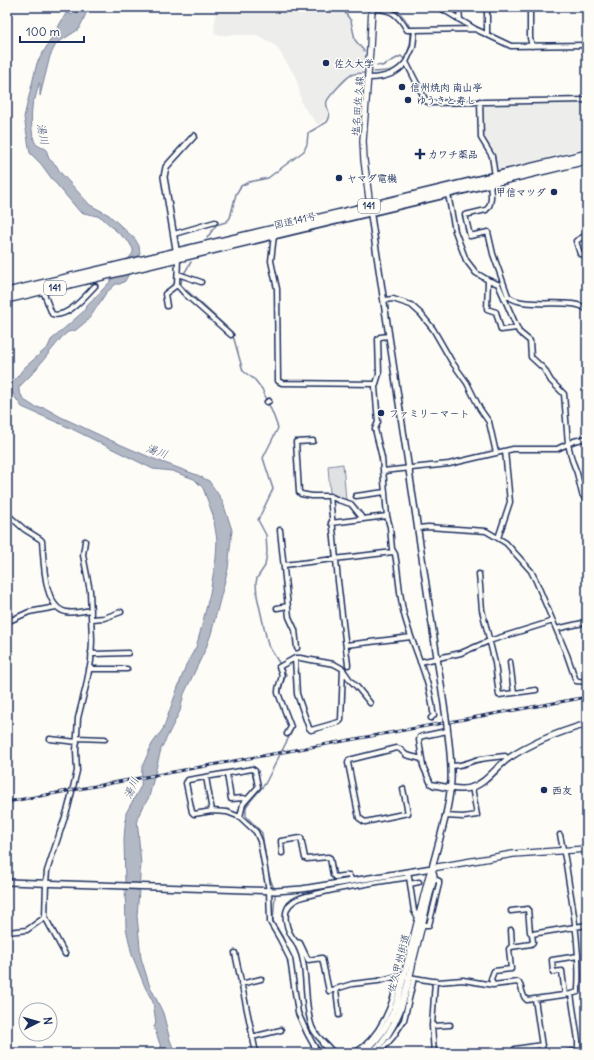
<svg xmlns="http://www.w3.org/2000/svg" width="594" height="1060" font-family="Delius,'Klee One',sans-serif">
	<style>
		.built { fill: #edeeec }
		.green { fill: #e0e1e3; stroke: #7e88a0 }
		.water { fill: #b3b8c5; stroke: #76819c }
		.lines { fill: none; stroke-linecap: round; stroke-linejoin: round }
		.stream { stroke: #76819c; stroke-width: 1.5 }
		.minor-casing { stroke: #1b2f5e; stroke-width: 7 }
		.tertiary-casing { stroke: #1b2f5e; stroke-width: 8 }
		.secondary-casing { stroke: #1b2f5e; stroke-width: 8 }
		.trunk-casing { stroke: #1b2f5e; stroke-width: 10 }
		.minor { stroke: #fdfcf7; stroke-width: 4 }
		.tertiary { stroke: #fdfcf7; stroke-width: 5 }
		.secondary { stroke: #fdfcf7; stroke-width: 5.5 }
		.trunk { stroke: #fdfcf7; stroke-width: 7 }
		.rail-casing { stroke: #1b2f5e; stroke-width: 3 }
		.rail { stroke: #fdfcf7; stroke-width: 1.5; stroke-dasharray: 4.5; stroke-linecap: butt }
		.tertiary-bridge-casing { stroke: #1b2f5e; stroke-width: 8; stroke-linecap: butt }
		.tertiary-bridge { stroke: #fdfcf7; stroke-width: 5 }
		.poi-dot { fill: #1b2f5e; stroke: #fdfcf7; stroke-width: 1.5 }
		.labels { text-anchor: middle; stroke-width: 3; stroke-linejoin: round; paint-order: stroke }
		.shield { fill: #fdfcf7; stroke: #5f6c8c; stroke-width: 1 }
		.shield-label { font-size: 9px; font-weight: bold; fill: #1b2f5e }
		.poi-label { font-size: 10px; font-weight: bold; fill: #1b2f5e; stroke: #fdfcf7; text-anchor: start }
		.street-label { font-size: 10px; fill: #1b2f5e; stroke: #fdfcf7 }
		.water-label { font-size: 11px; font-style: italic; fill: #49587d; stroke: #fdfcf7 }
	</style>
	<rect width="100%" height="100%" fill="#fdfcf7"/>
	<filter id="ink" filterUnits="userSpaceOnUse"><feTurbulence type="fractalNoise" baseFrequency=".025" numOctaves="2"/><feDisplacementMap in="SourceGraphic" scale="8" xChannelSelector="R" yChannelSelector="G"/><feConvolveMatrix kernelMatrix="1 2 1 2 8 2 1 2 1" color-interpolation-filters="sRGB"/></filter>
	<g filter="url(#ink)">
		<path class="built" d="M216 7H339L349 19 351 26 353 39 366 54 364 71 357 72 348 76 328 97 325 103 328 117 318 125 302 105 298 85 295 76 276 46 257 35H220L214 33Z
			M587 102V148L497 170 495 152 482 137V105Z"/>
		<path class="green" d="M343 464 346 500 339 499 330 493 328 466Z"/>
		<path class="water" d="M83 7H89L79 29 56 44 50 56 40 96V83H39L35 99 33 101C31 110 30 139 37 145 40 147 44 148 46 149L49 159 56 165 60 172 90 205 109 215 135 239 139 246 140 253 125 281 120 284H116L106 293 89 319 76 330 68 332 62 337 32 374 19 387V391L24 400 35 407 45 408 61 417 110 440 154 459 197 475 209 481 222 500 232 530 228 569 211 634 206 648 184 694 180 711 161 749 149 797 137 818 141 864 137 916 141 958 149 984 163 1013 170 1040 175 1053H163L154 1027 156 1023 153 1002 145 987 132 955 126 928 124 839 126 813 141 786 142 767 152 744 163 729 186 665 196 647 200 633 210 593 216 558 217 540 213 515 203 488 194 479 172 471 153 469 70 428 22 407 12 393 11 385 24 368 48 347 51 340 84 311 86 307 108 284 133 253V249L129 242 124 238 101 217 80 212 52 179 41 164 30 153 24 117 37 63 68 10 69 14 74 15Z"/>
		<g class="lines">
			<path class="stream" d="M341 7 351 21 355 40 364 51
				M377 65 382 66 401 56 404 59
				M374 72C381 71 390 72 396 68 408 61 415 36 408 24 404 16 398 11 390 7
				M207 238 216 225 226 222 230 218 236 194 241 186 249 182 268 178 304 151 307 144 308 133 327 122C334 113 324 109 327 101 329 96 346 78 351 75 355 73 360 73 364 73
				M191 262 182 277 181 285 232 332 243 371 255 380 262 389 273 414 278 428 263 458 273 489 258 520 266 535 267 552 265 566 257 578 256 583 257 596 268 645 286 674C284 680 281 687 281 693 282 706 293 717 292 731L265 784 248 804 246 807V816L262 833 268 873 273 886 275 896 273 921 283 938 292 960 296 985
				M299 1009 306 1026
				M308 1031 322 1053"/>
			<g class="minor-casing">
				<path id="minor" d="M439 7 475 29 511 46 587 45
					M459 7 460 20
					M487 7V35
					M530 7V38L532 46
					M372 9C390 8 398 14 407 30H415
					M475 29 415 30 413 47 406 62 426 101 430 103 587 100
					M368 78C383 78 397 75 406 62
					M480 101 481 138 492 156 495 176
					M490 183C491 192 493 204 486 210L465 215 470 236 488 232 493 254 508 296
					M448 194 455 231 466 260 476 273 488 280 498 284 519 332 530 341 531 357 544 369 551 381 564 394 568 444 572 460 577 473 582 494 587 502
					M174 234 215 222
					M274 235 271 261 277 289 278 381 282 383 376 384
					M586 235 576 241 580 254 587 255
					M178 274 201 282
					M488 280 487 309 496 312 501 330 517 328
					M177 285 185 294 231 335
					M43 291 52 314C67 319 85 296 95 286
					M507 297 508 296C524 311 575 296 587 310
					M384 300 393 299 411 305 421 314 433 329 452 362 467 383 480 409 489 422 496 453
					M167 306 165 294 177 285 178 259
					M389 336 380 337 378 339 379 374 375 387 378 422 375 429 382 458 387 516 390 527 392 549 395 554C399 575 399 598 405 618 414 650 430 679 433 712L434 715 431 718
					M267 402 269 401
					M313 441 296 442 299 492 301 494 312 496H330L338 500 351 504 363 519
					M383 471 449 464 513 449H557L574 441 587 438
					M330 496 338 581 348 665
					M356 496 385 492
					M7 514 24 529 40 539 42 541C44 560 43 607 66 612 74 614 83 611 91 610
					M331 523 387 516
					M418 528 428 527 486 531 506 543 531 571 536 581 567 655 576 681C581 682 585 680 587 686
					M280 530 289 617 295 630 297 648
					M498 538 510 502 505 451
					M284 565 393 552
					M479 574 482 610 495 663 499 695 536 690
					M277 608 288 606
					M92 619 104 618 121 612
					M7 622 29 612 56 607
					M556 629 587 622
					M346 645 411 637
					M91 652 94 654 128 653
					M295 658H300L334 664 343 669 341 720 339 722 311 730 309 728 297 694Z
					M420 662 461 653 489 641 553 621
					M510 662 514 693
					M89 669H127
					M343 670 350 680 357 687 370 703
					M287 734 291 727 278 693C277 682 286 679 279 667L295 658
					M77 738 105 739
					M50 739 77 742
					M451 766C460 766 468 763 476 760 486 758 496 757 505 756L508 759
					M227 774 231 799 243 798 246 799
					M206 777 212 811
					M434 785 431 784 423 766 419 740 420 737 423 736 447 731
					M403 789 408 813 365 822 359 818 348 763 349 760 397 748 400 749 406 755 422 759
					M445 816 463 817 477 815 472 787
					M240 817 243 804 258 787 255 771 252 769 188 780 186 783 192 812 194 814 212 811 227 812 240 817 256 832 260 841 269 891 270 922 280 939 290 959 298 1013 307 1033 318 1053
					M560 835C564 851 567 867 569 884 575 919 580 954 578 989V992L571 994 578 1040V1053
					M282 853 281 841 301 838 305 858 307 859 328 857 330 858 333 875 335 877 349 875 352 881
					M408 872 409 877C379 882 350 886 320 893 312 895 301 896 294 901 279 911 287 932 296 942L300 943 308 960 322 958 329 991 352 984 378 981 398 976H403L438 982 463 980 493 985 518 982C523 987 521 996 527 1000L571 994
					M409 877 414 911 416 915 419 916
					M410 884 419 882
					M511 911 528 909 530 932 532 934
					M422 925H429L439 884V881L437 880
					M511 930 512 947
					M7 932 27 930 45 917
					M296 942C298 947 301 952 302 957 308 979 304 1005 312 1027 316 1038 327 1043 333 1053
					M235 953 256 1053
					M65 954 45 917 46 883 47 871 68 808 77 771 76 751 78 718 86 686 91 661 92 640 90 591 83 555 85 541
					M241 984 261 979
					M493 985 491 979 494 971 511 969 509 949 511 947 531 944 533 942 532 934 587 925
					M336 989 339 1015
					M565 995 562 971 553 972 552 960 578 956
					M535 999 543 1053
					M432 1026 450 1025
					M252 1037 281 1030
					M322 1043 329 1053
					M355 1053C380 1037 394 1005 398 976
					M379 1053 393 1037 404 1020 414 978
					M434 1053 432 1026 435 981
					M514 1053 515 1049 542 1045
					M563 1053 578 1051"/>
			</g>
			<g class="tertiary-casing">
				<path id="tertiary" d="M370 209 446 718
					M177 255 164 177 166 167 194 136
					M434 785C446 787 459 791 470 788 486 784 496 767 509 758 533 742 559 732 587 724
					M7 882 276 891 302 889 432 868C439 840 449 811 451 781 452 763 449 744 447 726"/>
			</g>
			<g class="secondary-casing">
				<path id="secondary" d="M370 206 364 160 363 141 370 48 372 7
					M362 1053C381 1038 393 1018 399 995L429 876 432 868 513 854 587 849
					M372 1053C400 1027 406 993 414 957 421 930 427 904 434 877L432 869"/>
			</g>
			<g class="trunk-casing">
				<path id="trunk" d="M7 292 274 229 587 154
					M7 299 587 160"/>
			</g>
			<use href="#minor" class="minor"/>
			<use href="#tertiary" class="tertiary"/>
			<use href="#secondary" class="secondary"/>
			<use href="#trunk" class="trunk"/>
			<g class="rail-casing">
				<path id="rail" d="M7 802 587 697"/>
			</g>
			<use href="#rail" class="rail"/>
			<g class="tertiary-bridge-casing">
				<path id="tertiary-bridge" d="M446 718 447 726"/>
			</g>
			<use href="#tertiary-bridge" class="tertiary-bridge"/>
		</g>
	</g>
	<g class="poi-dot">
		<circle cx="326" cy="63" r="4"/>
		<circle cx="402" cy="87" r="4"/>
		<circle cx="408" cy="100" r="4"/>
		<path d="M418 148h4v4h4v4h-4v4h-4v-4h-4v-4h4z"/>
		<circle cx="339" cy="178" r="4"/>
		<circle cx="554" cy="192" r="4"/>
		<circle cx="381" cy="413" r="4"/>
		<circle cx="544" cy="790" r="4"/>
	</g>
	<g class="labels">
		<g class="shield">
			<rect x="358" y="199" width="22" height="14" rx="3"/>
			<rect x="44" y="281" width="22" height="14" rx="3"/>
		</g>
		<g class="shield-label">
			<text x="369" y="209">141</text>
			<text x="55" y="291">141</text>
		</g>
		<g class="poi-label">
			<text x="334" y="67">佐久大学</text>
			<text x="410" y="91">信州焼肉 南山亭</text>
			<text x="416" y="104">ゆうきと寿し</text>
			<text x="428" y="158">カワチ薬品</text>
			<text x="347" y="182">ヤマダ電機</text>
			<text x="546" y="196" text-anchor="end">甲信マツダ</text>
			<text x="389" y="417">ファミリーマート</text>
			<text x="552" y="794">西友</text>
		</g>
		<g class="street-label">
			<text transform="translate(357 106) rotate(-86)" y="4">塩名田佐久線</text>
			<text transform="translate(295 220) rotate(-13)" y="4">国道141号</text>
			<text transform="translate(398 963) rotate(-76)" y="4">佐久甲州街道</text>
		</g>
		<g class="water-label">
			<text transform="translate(43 134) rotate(79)" y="4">湯川</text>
			<text transform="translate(157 451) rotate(20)" y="4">湯川</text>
			<text transform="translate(131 788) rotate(-67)" y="4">湯川</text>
		</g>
	</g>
	<rect width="594" height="1060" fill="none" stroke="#fdfcf7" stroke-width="24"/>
	<rect x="12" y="12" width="570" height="1036" fill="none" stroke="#1b2f5e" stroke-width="1.5" filter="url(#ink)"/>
	<g transform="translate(38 1022) rotate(84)"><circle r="19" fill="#fdfcf7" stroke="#a3aaba"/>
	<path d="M0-3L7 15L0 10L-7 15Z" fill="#1b2f5e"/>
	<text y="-6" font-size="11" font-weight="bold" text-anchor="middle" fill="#1b2f5e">N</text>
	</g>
	<path d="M20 36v6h64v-6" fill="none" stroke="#1b2f5e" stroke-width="2"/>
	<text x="26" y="36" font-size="12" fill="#1b2f5e" stroke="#fdfcf7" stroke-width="3" paint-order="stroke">100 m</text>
</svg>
